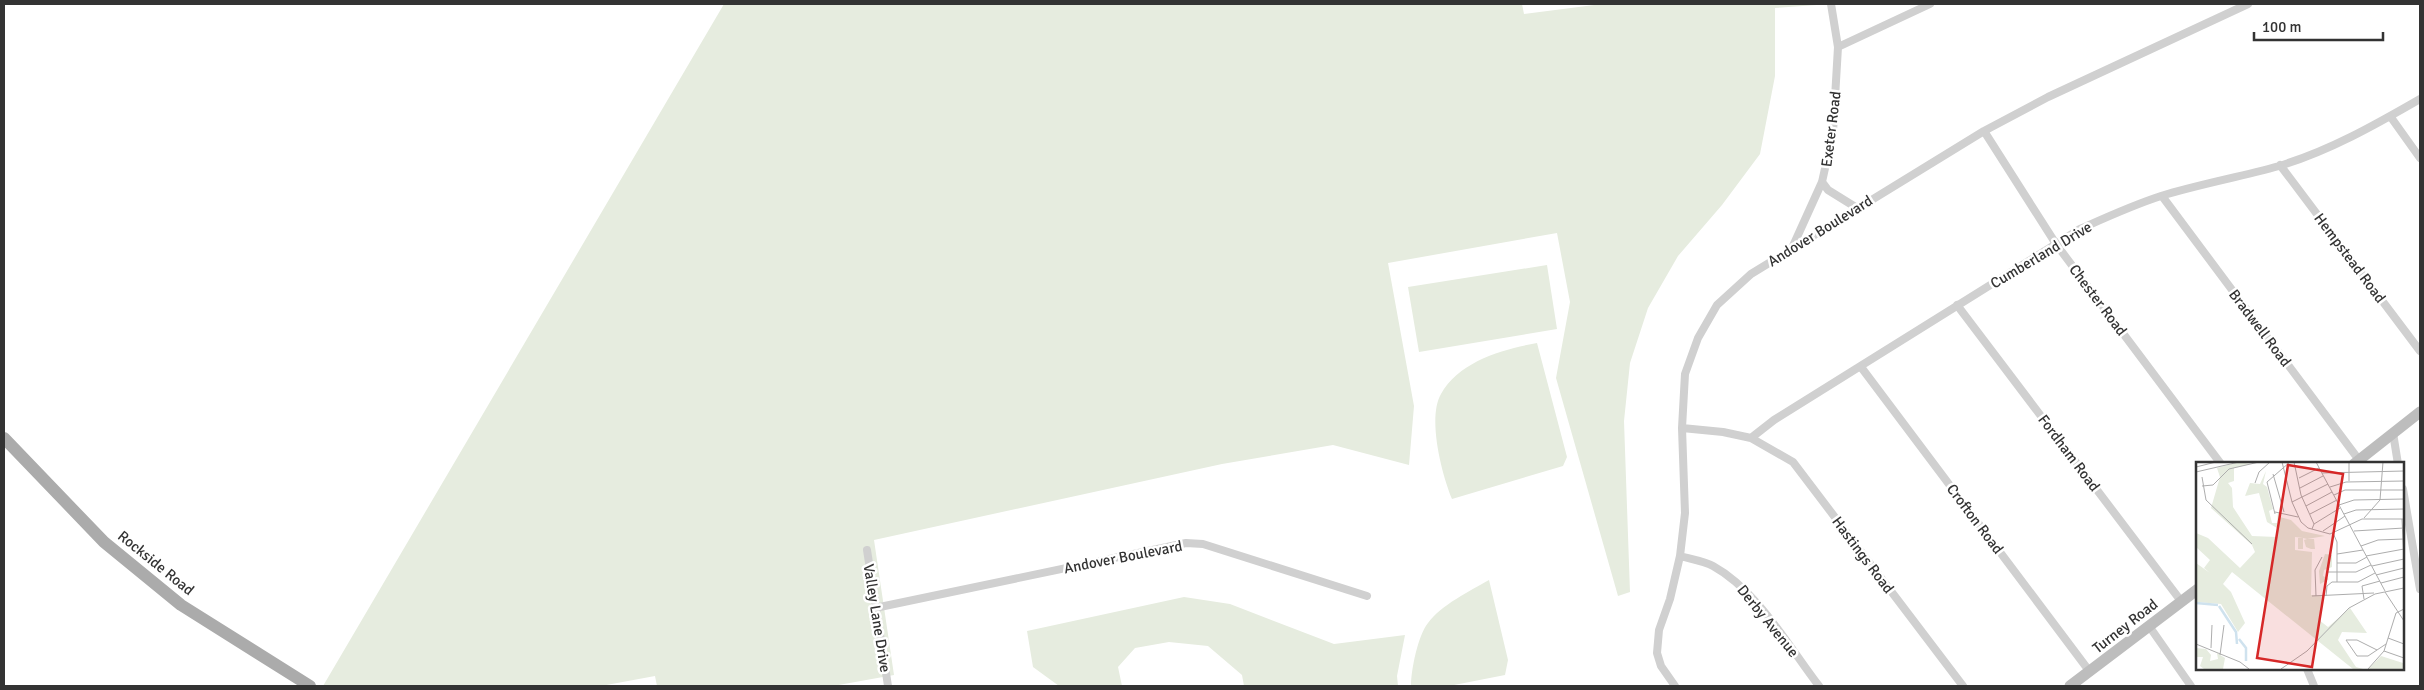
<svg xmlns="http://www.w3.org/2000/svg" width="2424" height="690" font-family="Signika,sans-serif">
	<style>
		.green { fill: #e6ecdf }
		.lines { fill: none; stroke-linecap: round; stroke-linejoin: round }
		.street { stroke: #d0d0d0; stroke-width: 8 }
		.secondary { stroke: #bdbdbd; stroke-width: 11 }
		.primary { stroke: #ababab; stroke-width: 12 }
		.labels { text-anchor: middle; stroke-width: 5; stroke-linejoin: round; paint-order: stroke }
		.street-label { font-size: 15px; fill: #333; stroke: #fff }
		.inset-river { fill: none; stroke: #cfe2ee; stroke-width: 2.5 }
		.inset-road { fill: none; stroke: #adadad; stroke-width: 1 }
		.view { fill: #d62828; fill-opacity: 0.15; stroke: #d62828; stroke-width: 2.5 }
		.inset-edge { fill: none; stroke: #333; stroke-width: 2.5 }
	</style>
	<rect width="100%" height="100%" fill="#fff"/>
	<path class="green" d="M724 4H1522L1524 14 1602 4H1831L1775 8V76L1760 154 1722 205 1678 256 1648 308 1630 363 1624 421 1630 592 1618 596 1556 378 1570 302 1557 233 1388 263 1414 406 1409 465 1333 445 1222 464 874 540 894 675 833 686H657L655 676 601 686H323Z
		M1547 265 1557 329 1419 352 1408 287Z
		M1537 343 1567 457 1563 466 1452 499C1442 475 1427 418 1441 394 1459 361 1504 349 1537 343Z
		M1489 580 1508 660 1505 675 1449 686H1411C1411 670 1418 635 1428 623 1441 605 1470 591 1489 580Z
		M1184 597 1230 604 1334 644 1405 635 1397 676 1398 686H1244L1242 675 1208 646 1169 642 1135 648 1118 667 1122 686H1059L1033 667 1027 631Z"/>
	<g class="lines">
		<path class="street" d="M1838 47 1930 4
			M2390 116 2420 158
			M1984 131 2056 244 2221 464
			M2280 165 2420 351
			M1822 182 1828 190 1857 208
			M2162 196 2359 460
			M1793 246 1822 182 1833 132 1838 47 1831 4
			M1957 305 2181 601
			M1861 367 2090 672
			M1682 428 1723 432 1751 438 1793 462 1963 686
			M2393 433 2398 464
			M1751 438 1774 420 2080 229C2107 217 2133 205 2161 196 2200 184 2240 177 2279 166 2329 151 2375 125 2420 99
			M2403 489 2420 589
			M867 550 888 686
			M1680 556C1691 559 1704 561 1713 566 1757 590 1789 647 1819 686
			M875 608 1186 543 1203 544 1367 596
			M2149 626 2191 686
			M2307 669 2314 686
			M1675 686 1661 666 1657 653 1659 630 1670 599 1680 556 1685 513 1682 428 1685 374 1698 338 1717 305 1751 274 1984 131 2048 97 2248 4"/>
		<path class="secondary" d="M2354 464 2420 412
			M2070 686 2198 589"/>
		<path class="primary" d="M4 438 104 542 181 605 310 686"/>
	</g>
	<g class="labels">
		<g class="street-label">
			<text transform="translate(1831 129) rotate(-83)" y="5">Exeter Road</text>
			<text transform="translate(1820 231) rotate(-32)" y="5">Andover Boulevard</text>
			<text transform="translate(2041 255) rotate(-31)" y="5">Cumberland Drive</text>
			<text transform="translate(2350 258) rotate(53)" y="5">Hempstead Road</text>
			<text transform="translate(2098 300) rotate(53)" y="5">Chester Road</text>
			<text transform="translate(2260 328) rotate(53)" y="5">Bradwell Road</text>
			<text transform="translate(2069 453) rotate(53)" y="5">Fordham Road</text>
			<text transform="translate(1975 519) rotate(53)" y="5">Crofton Road</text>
			<text transform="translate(1863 555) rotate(53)" y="5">Hastings Road</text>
			<text transform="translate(1123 557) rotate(-11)" y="5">Andover Boulevard</text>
			<text transform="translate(156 563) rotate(39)" y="5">Rockside Road</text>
			<text transform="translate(877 618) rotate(81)" y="5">Valley Lane Drive</text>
			<text transform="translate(1768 621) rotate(51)" y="5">Derby Avenue</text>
			<text transform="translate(2125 626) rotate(-38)" y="5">Turney Road</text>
		</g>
	</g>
	<g transform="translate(2196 462)">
		<rect width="208" height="208" fill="#fff"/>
		<path d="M43 0 55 2 38 6V19L32 21 36 26 37 45 56 74 81 75V66L71 60 63 31 49 34 54 21 64 22 70 9 67 22 71 25 77 47 73 49 76 61H81L82 50H84V55L95 58 106 69 129 74 111 77H118L119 87H115L110 85 108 78 111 77 107 76V87H102V76H107L99 75V88L116 90 115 133H126L123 158 132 165 154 146 171 171 146 170 142 178 160 205 167 207H157L36 110 27 122 35 130 49 161 42 170 25 142 0 140V101L14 111 8 106 14 98 0 85V71L12 76 44 106 59 90 56 83 15 46 24 15 21 6ZM129 92 136 93V105L128 108 127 114 133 117 124 122 123 109ZM0 186 10 187 15 193 14 199 22 197 21 191 29 196 27 207H8L4 204 7 195H0ZM185 194 207 201V207H172Z" fill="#e6ecdf"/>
		<path class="inset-river" d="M0 141 22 143M23 144 40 170 41 182M43 177 50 186V199"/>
		<path class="inset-road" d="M86 0 96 40 105 60 112 66 134 72 166 57H208M98 0 105 33 118 62 116 67M120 0 189 129M0 5 20 0M0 10 43 0M126 11 208 9M77 12 88 50M6 15 10 38 56 82M103 16 123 6M153 19V0M59 21 63 10 74 0M6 24 17 23 33 7 63 0M134 25 150 20 208 19M104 26 127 14M138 33 149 28H208M96 40 132 22M143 43 158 38 208 37M110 44 136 30M79 50 102 55M79 52 71 20 94 0M114 52 141 38M148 52 160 48 208 47M168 56 184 38 187 0M206 57 208 97M118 62 144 46M127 69 149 54M158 69 208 66M137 71 141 80V120M165 84 182 78 208 77M141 92 167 88M170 94 208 87M141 101H160L171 95M176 104 208 97M131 110H160L175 103M180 113 208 106M185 121 208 115M189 130 208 159M116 134 178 131M120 134 119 108 126 95M130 134 131 124 136 120H162L179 111M168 137 166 124 184 119M192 176 208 182M0 182 44 200 53 207M15 186 16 163M181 188 161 178H150L161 194H172L190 182M188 189 208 196M24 193 28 163M85 207 111 189 153 146 179 132 208 126M172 207 188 189 200 151 208 147"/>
		<path class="view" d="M92 3 147 12 116 205 61 196Z"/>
		<rect width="208" height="208" class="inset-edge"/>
	</g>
	<rect width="2424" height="690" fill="none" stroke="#333333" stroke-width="10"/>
	<path d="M2254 32v8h129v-8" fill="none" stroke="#333333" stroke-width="2.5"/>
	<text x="2262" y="32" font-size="15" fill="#333333" stroke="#ffffff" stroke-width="4" paint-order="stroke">100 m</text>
</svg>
